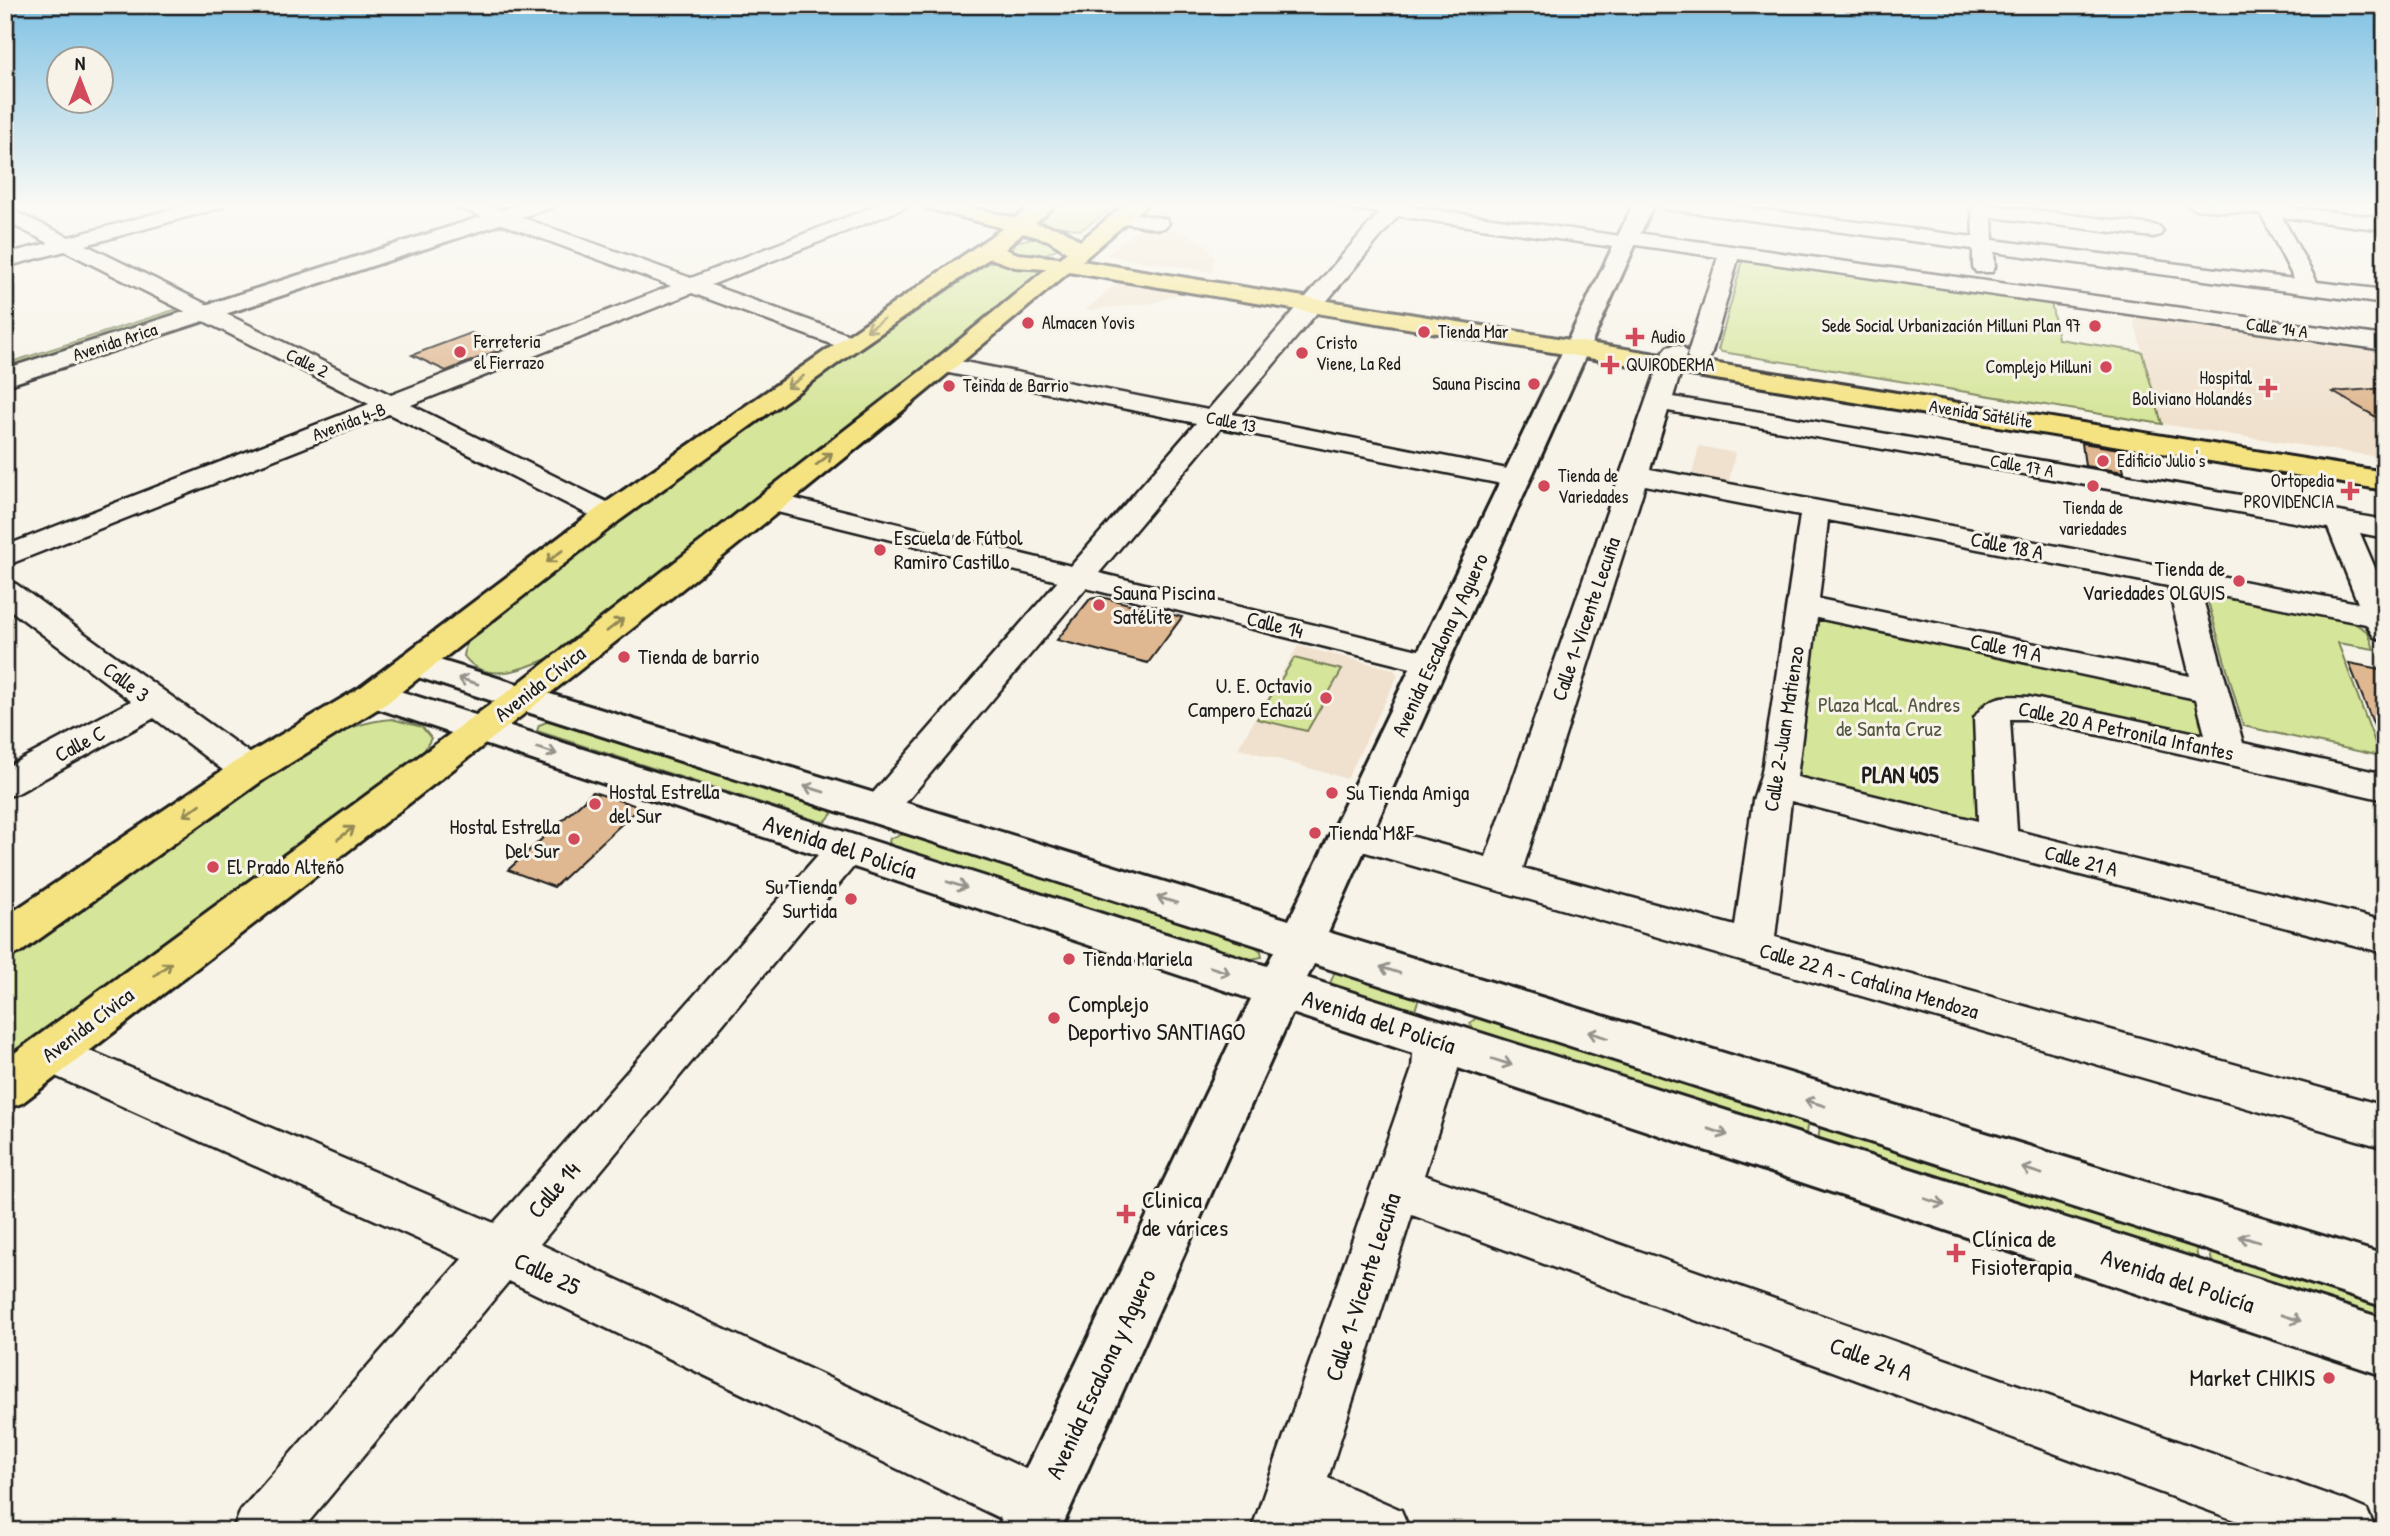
<svg xmlns="http://www.w3.org/2000/svg" width="2390" height="1536" font-family="'Patrick Hand',sans-serif">
	<style>
		.built { fill: #f0e1ce }
		.green { fill: #d5e599; stroke: #78805a; stroke-width: 2 }
		.building { fill: #dfb790; stroke: #1c1c1c; stroke-width: 2 }
		.lines { fill: none; stroke-linecap: round; stroke-linejoin: round }
		.street-casing { stroke: #1c1c1c; stroke-width: 5 }
		.secondary-casing { stroke: #1c1c1c; stroke-width: 6 }
		.primary-casing { stroke: #1c1c1c; stroke-width: 6 }
		.street { fill: #f7f3e8; fill-rule: evenodd }
		.secondary { fill: #f7f3e8; fill-rule: evenodd }
		.primary { fill: #f5e382; fill-rule: evenodd }
		.oneway { stroke: #938954 }
		.oneway2 { stroke: #94928c }
		.poi-dot { fill: #d1495b; stroke: #f7f3e8; stroke-width: 2.5 }
		.labels { text-anchor: middle; stroke-width: 6; stroke-linejoin: round; paint-order: stroke }
		.far-poi-label { font-size: 18px; fill: #1c1c1c; stroke: #f7f3e8; text-anchor: start }
		.far-street-label { font-size: 18px; fill: #1c1c1c; stroke: #f7f3e8 }
		.poi-label { font-size: 21px; fill: #1c1c1c; stroke: #f7f3e8; text-anchor: start }
		.street-label { font-size: 21px; fill: #1c1c1c; stroke: #f7f3e8 }
		.park-label { font-size: 21px; fill: #545842; stroke: #f7f3e8 }
		.neighbourhood-label { font-size: 23px; font-weight: bold; fill: #1c1c1c; stroke: #f7f3e8 }
		.near-street-label { font-size: 24px; fill: #1c1c1c; stroke: #f7f3e8 }
		.near-poi-label { font-size: 24px; fill: #1c1c1c; stroke: #f7f3e8; text-anchor: start }
	</style>
	<rect width="100%" height="100%" fill="#f7f3e8"/>
	<filter id="ink" filterUnits="userSpaceOnUse"><feTurbulence type="fractalNoise" baseFrequency=".0143" numOctaves="2"/><feDisplacementMap in="SourceGraphic" scale="14" xChannelSelector="R" yChannelSelector="G"/><feConvolveMatrix kernelMatrix="1 2 1 2 8 2 1 2 1" color-interpolation-filters="sRGB"/></filter>
	<g filter="url(#ink)">
		<path class="built" d="M1979 203H2125L2138 223 1979 206Z
			M1150 223 1182 231 1204 243 1215 258 1212 272 1106 255 1145 224Z
			M1120 280 1189 291 1152 303 1086 310Z
			M2132 314 2385 350V458L2162 424Z
			M1699 446 1735 453 1728 486 1691 479Z
			M1298 646 1393 669 1398 675 1347 779 1238 748Z"/>
		<path class="green" d="M1056 203H1120L1081 230 1034 222 1033 219Z
			M1033 238H1047L1059 245 1058 248C1045 257 1026 258 1012 250L1015 242Z
			M1743 259 2051 302 2058 339 2142 352 2162 424 1722 352 1718 350Z
			M997 261 1040 268 1045 273 556 655C529 667 486 687 464 656L466 644 475 634 644 496 988 263Z
			M174 310 184 315 5 373V364Z
			M2210 594 2349 620 2368 632 2374 649 2338 643 2380 756 2243 726 2207 598Z
			M1816 616 2198 698 2208 736 1998 698 1982 704 1978 712 1981 824 1803 783 1794 775Z
			M1294 658 1342 670 1307 731 1257 719Z
			M392 719 422 727 431 738 422 755 5 1080V964L319 743C343 729 365 721 392 719Z
			M549 721 829 810 832 814 825 822 818 821 537 731 539 725Z
			M904 834 1254 946 1261 951 1262 957 1246 960 893 847 889 842 890 838Z
			M1335 971 1419 998 1414 1013 1329 986Z
			M1476 1018 1808 1121 1805 1139 1476 1033 1470 1023Z
			M1820 1125 2195 1243 2199 1266 1818 1143Z
			M2209 1248 2385 1304V1325L2214 1271Z"/>
		<path class="building" d="M471 333 506 347 446 371 412 355Z
			M2385 388V422L2333 392Z
			M2082 443 2119 449 2124 472 2085 466Z
			M1101 597 1182 617 1148 663 1057 640 1090 599Z
			M2349 663 2385 670V748H2383Z
			M593 792 640 807 554 887 508 870Z"/>
		<g class="lines">
			<g class="street-casing">
				<path id="street" d="M195 203H226L223 207 86 245 391 395 671 286 456 207 454 203H481L691 278 883 203H910L907 207 711 285 858 338 862 343 858 348H842L692 293 411 405 619 508 623 514 619 520 609 523 599 520 389 414 5 566V546L369 404 65 251 5 267V254L49 243 5 221V207L69 237Z
					M1338 203H1408L1407 206 1620 236 1629 232 2385 336V350L1738 259 1711 356 1707 361 1699 363 1691 361 1687 356 1718 257 1636 245 1627 249 1398 216 1232 414 1527 473 1531 479 1527 485 1517 487 1221 428 1099 573 1443 656 1448 663 1443 670 1431 673 1086 588 892 819 879 823 866 819 860 810 866 801 1058 581 761 508 757 502 761 496 771 493 1071 566 1196 423 944 372 935 370 932 365 935 360 944 358 1208 410 1379 213 1340 207Z
					M1656 203H1709L1973 237 1972 210 1982 204 2153 225 2160 227 2163 231 2160 235 2153 237 1992 217 1993 240 2294 279 2261 214 2195 209 2185 203H2274L2276 206 2385 218 2384 230 2282 217 2317 282 2385 290V304L1994 252 1995 267 1992 272H1976L1973 267V249L1666 209Z
					M1121 211 1166 219 1169 223 1166 227 1159 229 1114 221 1111 217 1114 213Z
					M1675 345 1683 347 1687 352 1673 397 2385 520V538L2360 533 2385 591V640L2374 637 2366 624 2201 592 2243 743 2385 774V800L2029 719H2010L2017 831 2385 921V953L1791 801 1775 937 2385 1106V1148L1338 844 1333 834 1338 824 1352 820 1486 857 1663 352 1667 347ZM1668 411 2328 528 2358 603 1650 469ZM1645 485 1800 515 1762 772 1753 800 1735 926 1523 868ZM1828 520 2168 586 2190 676 1819 599ZM1817 618 2196 699 2205 735 2029 697C2003 695 1989 695 1974 718L1978 821 1797 777Z
					M5 582 16 584 262 762 267 771 262 780 249 783 236 780 154 718 18 793 5 797V768L131 701 5 606Z
					M846 835 860 839 866 849 860 859 540 1244 1060 1485 1069 1506 1060 1527C1047 1533 1031 1533 1018 1527L509 1281 301 1531H232L241 1510 462 1259 33 1066 26 1053 33 1040 49 1034 65 1040 494 1223 832 839Z
					M1437 1022 1453 1028 1460 1041 1458 1069 1424 1175 2346 1501 2367 1510 2376 1531H2264L1412 1215 1328 1478 1401 1510 1410 1531H1251L1412 1069 1414 1041 1421 1028Z"/>
			</g>
			<g class="secondary-casing">
				<path id="secondary" d="M525 203H555L552 207 5 386V369Z
					M1634 203H1654L1328 932 2385 1255V1307L1314 964 1307 978 2385 1319V1376L1292 1013 1060 1531H996L1251 999 361 703 356 695 361 687 374 684 387 687 1267 966 1274 951 402 672 396 664 402 656 414 653 426 656 1289 920Z
					M2374 203H2385V210L2378 208Z"/>
			</g>
			<g class="primary-casing">
				<path id="primary" d="M921 203H954L1015 218 1036 203H1058L1035 223 1064 230 1080 241 1127 203H1149L1082 261 2385 472V490L1069 272C729 560 375 830 22 1103L5 1109V1060L510 690 935 360 1046 269 1015 267 990 258 859 348 620 520 387 703 263 780 21 952 5 957V917L235 762 361 687 598 508 1003 228 924 207ZM1023 233 1048 240 1067 252 1060 258 1018 254 1005 249Z"/>
			</g>
			<use href="#street" class="street"/>
			<use href="#secondary" class="secondary"/>
			<use href="#primary" class="primary"/>
		</g>
		<defs><path id="oneway-shaft" d="M-6 0H5M1.5-3L5.5 0L1.5 3" fill="none" stroke-width="1.6" stroke-linecap="round" stroke-linejoin="round" transform="scale(1.75)"/></defs>
		<g class="oneway">
			<use href="#oneway-shaft" transform="translate(875 325) rotate(145)"/>
			<use href="#oneway-shaft" transform="translate(795 382) rotate(145)"/>
			<use href="#oneway-shaft" transform="translate(824 459) rotate(-38)"/>
			<use href="#oneway-shaft" transform="translate(555 556) rotate(142)"/>
			<use href="#oneway-shaft" transform="translate(615 625) rotate(-38)"/>
			<use href="#oneway-shaft" transform="translate(192 810) rotate(146)"/>
			<use href="#oneway-shaft" transform="translate(346 833) rotate(-37)"/>
			<use href="#oneway-shaft" transform="translate(163 969) rotate(-37)"/>
		</g>
		<g class="oneway2">
			<use href="#oneway-shaft" transform="translate(468 681) rotate(-163)"/>
			<use href="#oneway-shaft" transform="translate(547 751) rotate(18)"/>
			<use href="#oneway-shaft" transform="translate(814 789) rotate(-163)"/>
			<use href="#oneway-shaft" transform="translate(957 885) rotate(18)"/>
			<use href="#oneway-shaft" transform="translate(1167 900) rotate(-163)"/>
			<use href="#oneway-shaft" transform="translate(1220 970) rotate(18)"/>
			<use href="#oneway-shaft" transform="translate(1390 970) rotate(-162)"/>
			<use href="#oneway-shaft" transform="translate(1598 1035) rotate(-163)"/>
			<use href="#oneway-shaft" transform="translate(1502 1062) rotate(18)"/>
			<use href="#oneway-shaft" transform="translate(1815 1103) rotate(-163)"/>
			<use href="#oneway-shaft" transform="translate(1718 1132) rotate(18)"/>
			<use href="#oneway-shaft" transform="translate(2032 1171) rotate(-163)"/>
			<use href="#oneway-shaft" transform="translate(1935 1202) rotate(18)"/>
			<use href="#oneway-shaft" transform="translate(2249 1239) rotate(-163)"/>
			<use href="#oneway-shaft" transform="translate(2291 1318) rotate(18)"/>
		</g>
	</g>
	<linearGradient id="sky" x2="0" y2="1"><stop stop-color="#7fc1e3"/><stop offset="0.49" stop-color="#fbfaf5"/><stop offset="1" stop-color="#fbfaf5" stop-opacity="0"/></linearGradient>
	<rect width="2390" height="418" fill="url(#sky)"/>
	<g class="poi-dot">
		<circle cx="1028" cy="323" r="7"/>
		<circle cx="2095" cy="326" r="7"/>
		<circle cx="1424" cy="332" r="7"/>
		<path d="M1631.5 326.5h7v7h7v7h-7v7h-7v-7h-7v-7h7z"/>
		<circle cx="460" cy="352" r="7"/>
		<circle cx="1302" cy="353" r="7"/>
		<path d="M1606.5 354.5h7v7h7v7h-7v7h-7v-7h-7v-7h7z"/>
		<circle cx="2106" cy="367" r="7"/>
		<circle cx="1534" cy="384" r="7"/>
		<circle cx="949" cy="386" r="7"/>
		<path d="M2264.5 377.5h7v7h7v7h-7v7h-7v-7h-7v-7h7z"/>
		<circle cx="2103" cy="461" r="7"/>
		<circle cx="1544" cy="486" r="7"/>
		<circle cx="2093" cy="486" r="7"/>
		<path d="M2346.5 480.5h7v7h7v7h-7v7h-7v-7h-7v-7h7z"/>
		<circle cx="880" cy="550" r="7"/>
		<circle cx="2239" cy="581" r="7"/>
		<circle cx="1099" cy="605" r="7"/>
		<circle cx="624" cy="657" r="7"/>
		<circle cx="1326" cy="698" r="7"/>
		<circle cx="1332" cy="793" r="7"/>
		<circle cx="595" cy="804" r="7"/>
		<circle cx="1315" cy="833" r="7"/>
		<circle cx="574" cy="839" r="7"/>
		<circle cx="213" cy="867" r="7"/>
		<circle cx="851" cy="899" r="7"/>
		<circle cx="1069" cy="959" r="7"/>
		<circle cx="1054" cy="1018" r="7"/>
		<path d="M1122.5 1203.5h7v7h7v7h-7v7h-7v-7h-7v-7h7z"/>
		<path d="M1952.5 1242.5h7v7h7v7h-7v7h-7v-7h-7v-7h7z"/>
		<circle cx="2329" cy="1378" r="7"/>
	</g>
	<g class="labels">
		<g class="far-poi-label">
			<text x="1042" y="329">Almacen Yovis</text>
			<text x="2081" y="332" text-anchor="end">Sede Social Urbanización Milluni Plan 97</text>
			<text x="1438" y="338">Tienda Mar</text>
			<text x="1651" y="343">Audio</text>
			<text x="474" y="348">Ferreteria<tspan x="474" dy="21">el Fierrazo</tspan></text>
			<text x="1316" y="349">Cristo<tspan x="1316" dy="21">Viene, La Red</tspan></text>
			<text x="1626" y="371">QUIRODERMA</text>
			<text x="2092" y="373" text-anchor="end">Complejo Milluni</text>
			<text x="2252" y="384" text-anchor="end">Hospital<tspan x="2252" dy="21">Boliviano Holandés</tspan></text>
			<text x="1520" y="390" text-anchor="end">Sauna Piscina</text>
			<text x="963" y="392">Teinda de Barrio</text>
			<text x="2117" y="467">Edificio Julio's</text>
			<text x="1558" y="482">Tienda de<tspan x="1558" dy="21">Variedades</tspan></text>
			<text x="2334" y="487" text-anchor="end">Ortopedia<tspan x="2334" dy="21">PROVIDENCIA</tspan></text>
			<text x="2093" y="514" text-anchor="middle">Tienda de<tspan x="2093" dy="21">variedades</tspan></text>
		</g>
		<g class="far-street-label">
			<text transform="translate(2277 328) rotate(8)" y="6">Calle 14 A</text>
			<text transform="translate(115 342) rotate(-18)" y="6">Avenida Arica</text>
			<text transform="translate(307 363) rotate(26)" y="6">Calle 2</text>
			<text transform="translate(1981 414) rotate(9)" y="6">Avenida Satélite</text>
			<text transform="translate(349 422) rotate(-21)" y="6">Avenida 4-B</text>
			<text transform="translate(1231 422) rotate(11)" y="6">Calle 13</text>
			<text transform="translate(2022 466) rotate(10)" y="6">Calle 17 A</text>
		</g>
		<g class="poi-label">
			<text x="894" y="545">Escuela de Fútbol<tspan x="894" dy="24">Ramiro Castillo</tspan></text>
			<text x="2225" y="576" text-anchor="end">Tienda de<tspan x="2225" dy="24">Variedades OLGUIS</tspan></text>
			<text x="1113" y="600">Sauna Piscina<tspan x="1113" dy="24">Satélite</tspan></text>
			<text x="638" y="664">Tienda de barrio</text>
			<text x="1312" y="693" text-anchor="end">U. E. Octavio<tspan x="1312" dy="24">Campero Echazú</tspan></text>
			<text x="609" y="799">Hostal Estrella<tspan x="609" dy="24">del Sur</tspan></text>
			<text x="1346" y="800">Su Tienda Amiga</text>
			<text x="560" y="834" text-anchor="end">Hostal Estrella<tspan x="560" dy="24">Del Sur</tspan></text>
			<text x="1329" y="840">Tienda M&amp;F</text>
			<text x="227" y="874">El Prado Alteño</text>
			<text x="837" y="894" text-anchor="end">Su Tienda<tspan x="837" dy="24">Surtida</tspan></text>
			<text x="1083" y="966">Tienda Mariela</text>
		</g>
		<g class="street-label">
			<text transform="translate(2007 546) rotate(11)" y="7">Calle 18 A</text>
			<text transform="translate(1586 619) rotate(-71)" y="7">Calle 1-Vicente Lecuña</text>
			<text transform="translate(1275 625) rotate(14)" y="7">Calle 14</text>
			<text transform="translate(1440 645) rotate(-65)" y="7">Avenida Escalona y Aguero</text>
			<text transform="translate(2006 648) rotate(12)" y="7">Calle 19 A</text>
			<text transform="translate(126 682) rotate(37)" y="7">Calle 3</text>
			<text transform="translate(540 684) rotate(-38)" y="7">Avenida Cívica</text>
			<text transform="translate(1784 729) rotate(-81)" y="7">Calle 2-Juan Matienzo</text>
			<text transform="translate(2126 731) rotate(12)" y="7">Calle 20 A Petronila Infantes</text>
			<text transform="translate(80 744) rotate(-28)" y="7">Calle C</text>
			<text transform="translate(2081 861) rotate(14)" y="7">Calle 21 A</text>
			<text transform="translate(1869 981) rotate(16)" y="7">Calle 22 A - Catalina Mendoza</text>
			<text transform="translate(88 1025) rotate(-37)" y="7">Avenida Cívica</text>
		</g>
		<g class="park-label">
			<text x="1889" y="712">Plaza Mcal. Andres<tspan x="1889" dy="24">de Santa Cruz</tspan></text>
		</g>
		<g class="neighbourhood-label">
			<text x="1900" y="783">PLAN 405</text>
		</g>
		<g class="near-street-label">
			<text transform="translate(840 847) rotate(18)" y="8">Avenida del Policía</text>
			<text transform="translate(1379 1022) rotate(18)" y="8">Avenida del Policía</text>
			<text transform="translate(554 1190) rotate(-49)" y="8">Calle 14</text>
			<text transform="translate(547 1274) rotate(25)" y="8">Calle 25</text>
			<text transform="translate(2178 1281) rotate(18)" y="8">Avenida del Policía</text>
			<text transform="translate(1363 1287) rotate(-72)" y="8">Calle 1-Vicente Lecuña</text>
			<text transform="translate(1871 1359) rotate(20)" y="8">Calle 24 A</text>
			<text transform="translate(1101 1374) rotate(-65)" y="8">Avenida Escalona y Aguero</text>
		</g>
		<g class="near-poi-label">
			<text x="1068" y="1012">Complejo<tspan x="1068" dy="28">Deportivo SANTIAGO</tspan></text>
			<text x="1142" y="1208">Clinica<tspan x="1142" dy="28">de várices</tspan></text>
			<text x="1972" y="1247">Clínica de<tspan x="1972" dy="28">Fisioterapia</tspan></text>
			<text x="2315" y="1386" text-anchor="end">Market CHIKIS</text>
		</g>
	</g>
	<rect width="2390" height="1536" fill="none" stroke="#f7f3e8" stroke-width="28"/>
	<rect x="14" y="14" width="2362" height="1508" fill="none" stroke="#1c1c1c" stroke-width="2.5" filter="url(#ink)"/>
	<g transform="translate(80 80)"><circle r="33" fill="#f7f3e8" stroke="#9f9d96" stroke-width="2"/>
	<path d="M0-5L12 26L0 18L-12 26Z" fill="#d1495b"/>
	<text y="-10" font-size="19" font-weight="bold" text-anchor="middle" fill="#1c1c1c">N</text>
	</g>
</svg>
